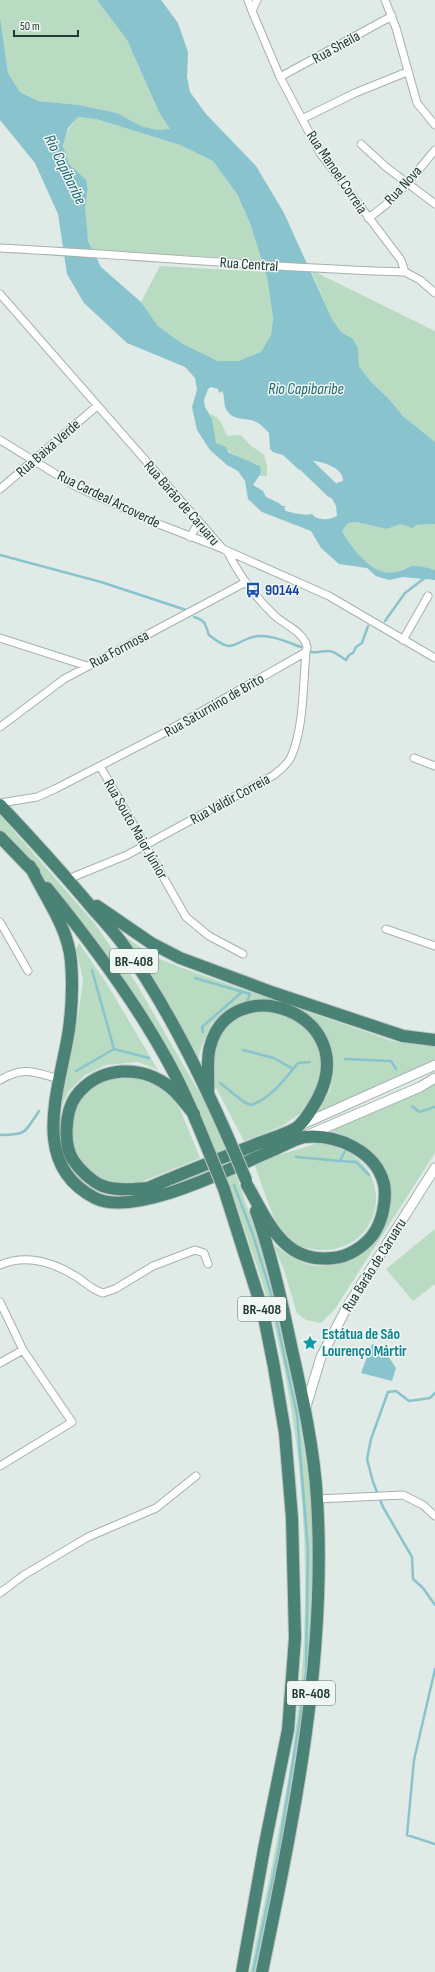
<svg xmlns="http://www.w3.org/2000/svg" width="435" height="1972" font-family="'Sofia Sans Condensed',sans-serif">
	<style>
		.green { fill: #b9dbc2 }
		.water { fill: #89c3ce; fill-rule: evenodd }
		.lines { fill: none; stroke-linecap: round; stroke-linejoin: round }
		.stream { stroke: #89c3ce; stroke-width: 2.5 }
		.river { stroke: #89c3ce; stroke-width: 15 }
		.minor-casing { stroke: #a3b2ad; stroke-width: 9 }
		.tertiary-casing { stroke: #a3b2ad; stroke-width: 11 }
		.trunk-casing { stroke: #bcc4c2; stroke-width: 14 }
		.minor { stroke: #fff; stroke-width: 7 }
		.tertiary { stroke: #fff; stroke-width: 9 }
		.trunk { stroke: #4a8275; stroke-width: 12 }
		.trunk-bridge-casing { stroke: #bcc4c2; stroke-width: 14; stroke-linecap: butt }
		.trunk-bridge { stroke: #4a8275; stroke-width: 12 }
		.labels { text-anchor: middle; stroke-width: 3; stroke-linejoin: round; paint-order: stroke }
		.shield { fill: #f0f7f3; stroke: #5f736d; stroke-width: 1 }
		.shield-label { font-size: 14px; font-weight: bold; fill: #213a33 }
		.street-label { font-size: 15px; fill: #213a33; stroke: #f0f7f3 }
		.transit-label { font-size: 15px; font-weight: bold; fill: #164399; stroke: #f0f7f3; text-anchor: start }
		.culture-label { font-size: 15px; font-weight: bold; fill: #0d838f; stroke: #f0f7f3; text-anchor: start }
		.water-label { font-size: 16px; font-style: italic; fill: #1e6473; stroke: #f0f7f3 }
	</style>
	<rect width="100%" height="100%" fill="#e0eae6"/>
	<path class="green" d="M0 0H97L127 40 159 112 171 129 157 130 141 126 117 113 79 105 38 101 20 92 8 73 0 17Z
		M78 117 96 119 180 145 213 161 237 194 250 223 262 261 92 249C85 237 84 220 85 207 85 201 89 194 88 188 87 177 75 173 69 165 58 148 66 130 78 117Z
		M160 266 266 272 273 317 271 335 261 352 238 361H218L183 344 158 326 141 302Z
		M311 270 435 331V442L403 416 388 398 371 382 359 366 358 348 353 339 341 332 332 319Z
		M210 414C221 417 223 427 227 436L241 435 249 444 264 455 267 466V476H259L261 473 257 464C251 464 228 453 226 448L216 443Z
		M356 522 387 529 400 524 407 526 435 524V570C429 568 417 565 411 566 405 567 400 572 394 573 371 575 351 548 342 531L348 523Z
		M0 815 95 924 136 983 214 1118 228 1147 215 1155 168 1055 78 918 0 830Z
		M120 933 153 956 179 967 392 1041 423 1046H435V1059L318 1112 330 1091 334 1066 328 1039 313 1019 296 1009 263 1001 231 1008 212 1023 202 1045 197 1063Z
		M79 943 107 984 158 1070 138 1062 106 1065 85 1075 68 1092 57 1117 78 1017 83 980 76 949Z
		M276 1011 303 1024 320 1048 322 1070 309 1105 301 1113 282 1126 244 1141 212 1080 211 1061 221 1032 234 1020 249 1013Z
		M121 1073H129L173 1092 200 1158 141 1182 122 1183 104 1180 93 1174 80 1161 73 1146 70 1120 83 1092Z
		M435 1084V1153L335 1309 321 1323 306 1320 297 1313 283 1267 273 1244C315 1277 329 1269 371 1243L386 1183 347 1138 330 1130Z
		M318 1143C336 1146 355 1152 366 1168 391 1203 367 1250 323 1250 310 1250 293 1245 284 1236 276 1228 259 1177 254 1163Z
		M234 1169 268 1268 293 1370 310 1489 313 1547V1606L309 1682 300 1744 259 1972H250C271 1868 296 1763 303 1657 310 1540 300 1418 269 1305 256 1260 240 1216 225 1173Z
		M435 1229V1284L413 1301 386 1269Z"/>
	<path class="water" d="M97 0H161L178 23 188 52 187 77 190 92 206 114 256 166 284 213 332 319 341 332 353 339 358 348 359 366 371 382 388 398 403 416 435 442V524L416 525 413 528 400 524 387 529 356 522 348 523 342 531C351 548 374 578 396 572 401 571 406 568 411 566 417 565 429 568 435 570V580L403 577 389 580 376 576 367 568 339 564 321 548 311 531 262 512 248 499 245 481 238 471 227 465 210 450 197 430 192 407 197 390 195 378 185 367 127 343 84 303 67 274 58 214 35 163 0 120V17L8 73 20 92 38 101 79 105 117 113 141 126 157 130 170 129 159 112 127 40ZM78 117 96 119 180 145 213 161 237 194 250 223 267 277 273 318 271 335 261 352 238 361H218L183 344 158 326 141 302 101 267 88 241 85 207 88 189 86 180 69 164 63 146 68 128ZM211 387 218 389 219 393 222 391C226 397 222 405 228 412 233 420 246 418 254 421 260 423 265 429 269 433L270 449 273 452 283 455 298 469 313 476 312 474 314 470 309 465 312 461C322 461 344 468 343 481 335 483 331 486 330 495L336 506 337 516C330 520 317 521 312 514 304 516 294 513 286 511L284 508 286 506H282L279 503 266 497 263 491 253 485 261 473 260 466 232 454 228 452 226 447 216 443 212 419 205 407 204 400 208 389Z
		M372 1344 389 1351 388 1356 396 1368 392 1381 361 1373Z"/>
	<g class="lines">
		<path class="stream" d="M0 555 101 582 186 610
			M194 617C207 621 205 625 209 635 237 657 231 640 258 636 272 635 287 642 301 647
			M385 621 405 593 426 577
			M311 652C319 653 320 651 327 651 335 650 340 657 346 660L349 655 353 653 356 647 362 643 368 626
			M92 970 114 1049
			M195 978 250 994 247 1001
			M203 1032 202 1027 242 992
			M243 1050 274 1058 293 1069
			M345 1059 391 1061 396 1069
			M76 1071 114 1049 149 1058
			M220 1083 244 1102 251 1105C270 1099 286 1078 298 1063L310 1062
			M412 1106 419 1112 435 1107
			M0 1135C27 1135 24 1133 39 1111
			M296 1157 340 1161 345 1151
			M340 1161 356 1162 369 1175
			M234 1185 252 1232 270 1290 297 1415 308 1550 306 1672 300 1718 278 1854 253 1972
			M435 1393 430 1398 409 1401 396 1391 388 1392 371 1439 367 1459 373 1482 383 1507 412 1557 413 1579 423 1588 435 1605
			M435 1669 414 1760 407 1835 435 1844"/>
		<path class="river" d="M299 458 332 490 348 498"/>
		<g class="minor-casing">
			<path id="minor" d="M248 0 252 11
				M257 0 252 11 280 77 320 153 401 260 405 272 420 280 435 293
				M385 0 396 28 417 103 435 125
				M280 77 392 16
				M302 119 355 93 407 72
				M361 144 386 167 435 204
				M368 218C395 201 415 174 435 150
				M0 248C135 255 270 268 405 272
				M0 294 223 549 329 596 435 658
				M0 440 77 487 161 525 221 548
				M0 489 97 406
				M190 537 199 522
				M0 638 87 666
				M403 640 428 596
				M0 727 64 679 246 582
				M414 758 435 766
				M100 766 186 917 209 936 243 954
				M0 803 37 797 55 789 162 734 306 652 307 647C304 632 285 625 275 616 256 598 239 575 227 551
				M68 879 127 855 274 775C280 770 287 765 291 757 304 728 303 684 306 652
				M0 922 28 971
				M386 929 435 946
				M0 1080C24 1066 34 1072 59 1079
				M0 1265C26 1254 53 1262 77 1277 86 1283 92 1290 103 1293L115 1289 153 1266 195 1250 204 1253 208 1264
				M0 1302 23 1350 72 1422 0 1466
				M0 1363 23 1350
				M317 1499 403 1495 423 1505 435 1516
				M0 1593 24 1575 88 1537 156 1508 196 1476"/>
		</g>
		<g class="tertiary-casing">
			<path id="tertiary" d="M301 1125 435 1065
				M308 1135 420 1087 435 1078
				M305 1410 321 1357 347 1307 435 1168"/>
		</g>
		<g class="trunk-casing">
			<path id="trunk" d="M0 805C32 839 63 873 93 909 103 920 113 931 122 943 166 1004 200 1074 230 1142
				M0 837 34 872
				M30 866C45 897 68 927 71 961 73 984 72 1007 69 1029 61 1086 27 1163 95 1198 135 1218 231 1168 271 1151 281 1147 294 1139 304 1137 337 1134 376 1151 384 1184 387 1201 382 1223 372 1236 363 1247 348 1257 333 1258 283 1264 268 1221 247 1185
				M47 888C90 941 133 998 166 1058 183 1088 196 1120 209 1152
				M97 906 151 943 180 958 274 993 403 1036 435 1040
				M194 1114C187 1106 180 1096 172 1089 144 1064 99 1065 76 1096 65 1111 63 1144 73 1160 79 1169 92 1182 103 1186 117 1191 133 1189 148 1188 183 1173 219 1159 254 1145 267 1139 285 1135 296 1128 305 1122 313 1107 318 1098 362 1012 230 968 210 1047 206 1061 209 1078 208 1092
				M224 1189 263 1312 274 1367 285 1433 292 1518 295 1638 288 1730 264 1849 242 1972
				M256 1211C272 1257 282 1303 292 1350 303 1399 314 1449 317 1499 327 1659 294 1817 262 1972"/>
		</g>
		<use href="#minor" class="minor"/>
		<use href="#tertiary" class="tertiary"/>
		<use href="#trunk" class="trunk"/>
		<g class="trunk-bridge-casing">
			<path id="trunk-bridge" d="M230 1142 246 1180
				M209 1152 224 1189"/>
		</g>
		<use href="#trunk-bridge" class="trunk-bridge"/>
	</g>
	<defs>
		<g id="bus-bare" transform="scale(1.2)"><path d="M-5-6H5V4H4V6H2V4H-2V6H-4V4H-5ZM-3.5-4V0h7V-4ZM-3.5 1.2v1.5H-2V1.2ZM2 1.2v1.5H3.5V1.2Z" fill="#1a4fb4" stroke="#f0f7f3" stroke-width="2.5" paint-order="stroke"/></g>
		<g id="sight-bare" transform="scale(1.2)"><path d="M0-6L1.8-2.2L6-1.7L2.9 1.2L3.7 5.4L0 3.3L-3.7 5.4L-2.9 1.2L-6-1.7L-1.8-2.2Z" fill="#0f9aa8" stroke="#f0f7f3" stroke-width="2.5" paint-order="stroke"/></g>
	</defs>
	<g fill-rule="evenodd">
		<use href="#bus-bare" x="253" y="590"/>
		<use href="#sight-bare" x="310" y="1343"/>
	</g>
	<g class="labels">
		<g class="shield">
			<rect x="110" y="949" width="48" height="24" rx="3"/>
			<rect x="238" y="1297" width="48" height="24" rx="3"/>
			<rect x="287" y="1681" width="48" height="24" rx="3"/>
		</g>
		<g class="shield-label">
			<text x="134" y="966">BR-408</text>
			<text x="262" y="1314">BR-408</text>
			<text x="311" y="1698">BR-408</text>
		</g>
		<g class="street-label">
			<text transform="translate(336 47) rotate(-29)" y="5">Rua Sheila</text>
			<text transform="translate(337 172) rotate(56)" y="5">Rua Manoel Correia</text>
			<text transform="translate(403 185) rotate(-47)" y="5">Rua Nova</text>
			<text transform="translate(249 264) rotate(4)" y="5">Rua Central</text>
			<text transform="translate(48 448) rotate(-41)" y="5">Rua Baixa Verde</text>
			<text transform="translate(109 499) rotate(26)" y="5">Rua Cardeal Arcoverde</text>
			<text transform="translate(182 503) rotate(49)" y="5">Rua Barão de Caruaru</text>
			<text transform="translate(119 649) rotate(-28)" y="5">Rua Formosa</text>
			<text transform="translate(214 705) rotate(-30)" y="5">Rua Saturnino de Brito</text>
			<text transform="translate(230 799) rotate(-29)" y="5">Rua Valdir Correia</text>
			<text transform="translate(136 829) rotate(60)" y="5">Rua Souto Maior Júnior</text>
			<text transform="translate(374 1265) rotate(-58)" y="5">Rua Barão de Caruaru</text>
		</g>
		<g class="transit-label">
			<text x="265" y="595">90144</text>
		</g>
		<g class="culture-label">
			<text x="322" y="1339">Estátua de São<tspan x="322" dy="17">Lourenço Mártir</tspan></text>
		</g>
		<g class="water-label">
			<text transform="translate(66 169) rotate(64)" y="6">Rio Capibaribe</text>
			<text x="306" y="394">Rio Capibaribe</text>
		</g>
	</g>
	<path d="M14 30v6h64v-6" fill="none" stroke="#213a33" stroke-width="2"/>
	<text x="20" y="30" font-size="12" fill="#213a33" stroke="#f0f7f3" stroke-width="3" paint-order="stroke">50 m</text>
</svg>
